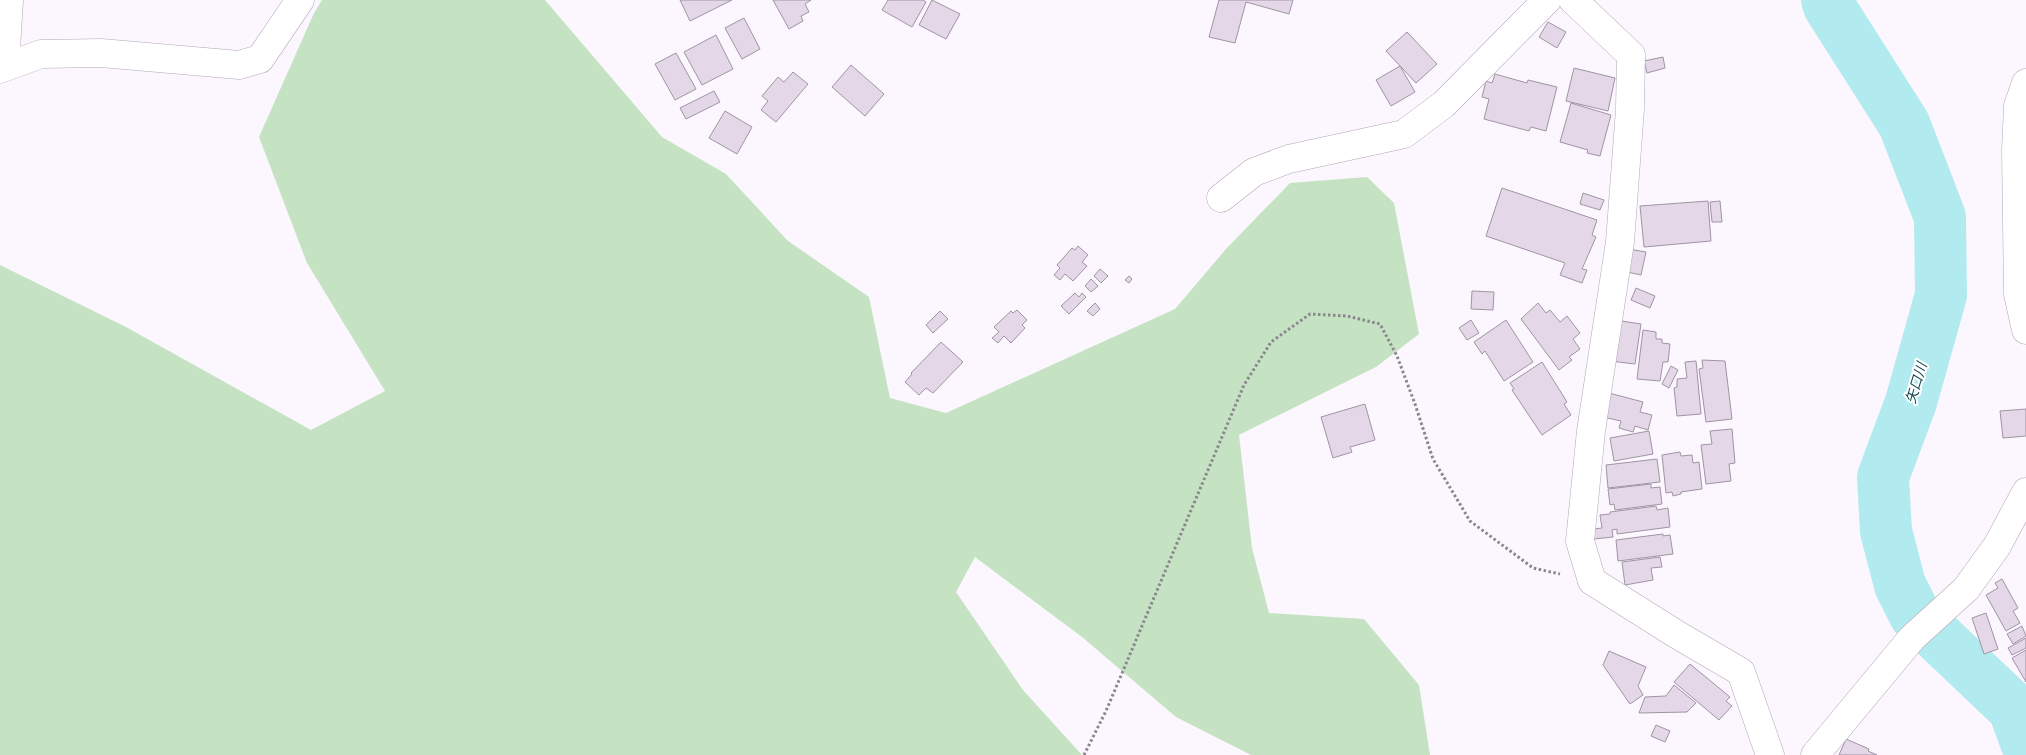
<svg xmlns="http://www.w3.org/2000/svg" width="2026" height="755" font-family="Roboto,'Noto Sans JP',sans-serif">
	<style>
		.green { fill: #c5e3c3 }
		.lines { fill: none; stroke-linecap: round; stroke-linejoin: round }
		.river { stroke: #b1ebf0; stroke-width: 52 }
		.building { fill: #e4d8e8; stroke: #9f94a3 }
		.minor-casing { stroke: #b2a7b7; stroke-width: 29 }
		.path { stroke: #8b868d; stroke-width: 3; stroke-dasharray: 2.5 2.5; stroke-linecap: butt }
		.minor { stroke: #fff; stroke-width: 28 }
		.labels { text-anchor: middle; stroke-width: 4; stroke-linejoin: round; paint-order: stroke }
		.water-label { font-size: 14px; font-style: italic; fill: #164a4e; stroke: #fff }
	</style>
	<rect width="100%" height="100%" fill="#fcf7fe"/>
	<path class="green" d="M322 0H545L662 137 726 174 788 241 869 297 890 398 946 413 1175 309 1226 249 1290 183 1367 177 1394 203 1419 334 1376 367 1239 435 1252 548 1269 613 1364 619 1419 685 1430 755H1251L1176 717 1082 637 975 557 956 592 1023 690 1082 755H0V265L126 327 311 430 385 391 307 263 259 137 314 13Z"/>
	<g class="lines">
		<path class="river" d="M1827 0 1829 6 1904 124 1940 217 1941 295 1911 402 1883 477 1886 531 1900 585 1915 615 2014 709 2026 742"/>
	</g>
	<path class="building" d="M680 0H732L690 21Z
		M773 0H811L805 4 809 12 801 16 803 21 789 29Z
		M888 0H923L926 2 912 27 882 10Z
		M932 0 960 14 946 39 919 25Z
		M1219 0H1293L1289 14 1246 2 1235 43 1209 37Z
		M744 18 760 49 742 59 725 28Z
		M1548 22 1566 32 1557 48 1539 37Z
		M1407 32 1437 64 1416 83 1386 51Z
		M716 35 733 69 702 85 684 52Z
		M676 53 696 89 675 100 655 64Z
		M1663 57 1665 68 1647 73 1644 61Z
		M851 65 884 94 865 116 832 87Z
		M1400 66 1415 92 1391 106 1376 80Z
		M1574 68 1615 78 1608 111 1566 101Z
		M793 72 808 84 776 122 761 110 768 101 762 96 778 77 784 82Z
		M1495 74 1527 83 1528 80 1557 87 1546 131 1531 127 1529 131 1484 119 1489 99 1482 97 1486 81 1492 83Z
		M714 91 720 102 686 119 680 108Z
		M1571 103 1611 115 1600 156 1587 153 1588 150 1560 142Z
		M725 111 752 127 737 154 709 138Z
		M1502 188 1597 220 1592 235 1596 237 1582 269 1587 270 1582 283 1560 275 1565 263 1486 236Z
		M1583 193 1604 200 1600 210 1580 204Z
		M1708 201 1711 241 1644 247 1640 206Z
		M1720 201 1722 222H1712L1710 202Z
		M1078 246 1088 255 1082 262 1087 266 1073 281 1065 274 1060 280 1054 275 1060 268 1057 265 1072 248 1075 250Z
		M1623 248 1646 252 1641 275 1618 270Z
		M1100 269 1108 276 1101 283 1094 276Z
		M1129 276 1132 279 1129 283 1125 280Z
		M1091 279 1098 286 1091 292 1085 286Z
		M1636 288 1655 296 1650 308 1631 300Z
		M1472 291 1494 292 1493 310 1471 309Z
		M1075 293 1079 297 1082 293 1086 297 1069 314 1061 306Z
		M1095 303 1100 309 1093 316 1087 311Z
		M1538 303 1546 313 1550 310 1560 322 1567 316 1580 333 1573 339 1580 349 1569 357 1572 360 1559 370 1521 319Z
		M1017 310 1027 320 1022 325 1025 328 1011 343 1004 336 998 343 992 338 999 332 994 327 1011 311 1013 313Z
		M940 311 948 319 933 333 926 325Z
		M1471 320 1479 333 1467 340 1459 328Z
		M1506 320 1533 362 1504 381 1485 351 1482 354 1474 342Z
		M1615 320 1641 324 1635 364 1610 361Z
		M1643 330 1656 332V339H1662V343L1670 344 1668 362H1663L1660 381 1637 379Z
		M941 342 963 362 933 393 926 388 919 395 905 382 912 374 911 373Z
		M1702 360 1725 361 1732 419 1706 422 1699 369 1703 368Z
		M1696 361 1701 414 1677 416 1674 388 1677 387V379L1687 378 1685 362Z
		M1542 362 1567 402 1564 404 1571 415 1542 435 1512 390 1514 389 1510 383Z
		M1671 366 1678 370 1669 388 1662 384Z
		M1609 393 1643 402 1640 412 1652 415 1648 430 1635 426 1633 432 1619 428 1621 421 1603 417Z
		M1365 404 1375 440 1350 447 1352 452 1333 458 1321 417Z
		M2026 409V436L2003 438 2000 411Z
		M1732 429 1735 463 1729 464 1731 481 1706 484 1701 445 1712 444 1710 431Z
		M1649 431 1653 454 1614 461 1610 438Z
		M1680 452 1681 456 1692 455 1693 463 1699 462 1702 489 1681 492V494L1673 496 1672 492 1666 493 1662 455Z
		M1657 459 1660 482 1608 488 1606 465Z
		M1651 484V488L1660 487 1662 504 1615 510 1614 504 1610 505 1608 489Z
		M1656 506 1657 510 1668 508 1670 527 1617 534V529L1612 530 1613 537 1594 539 1593 529 1602 528 1600 515 1610 514V512Z
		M1663 534V536L1670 535 1673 554 1618 561 1616 540Z
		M1660 557 1662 567 1651 568 1653 580 1625 585 1622 562Z
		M2002 579 2018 608 2013 611 2020 623 2006 631 1986 595 1998 588 1995 583Z
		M1986 613 1998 649 1984 654 1972 618Z
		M2022 626 2026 636 2013 644 2007 634Z
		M2026 638V648L2012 655 2008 648Z
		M2026 650V682L2012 658Z
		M1609 651 1646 667 1638 686 1643 695 1630 704 1603 665Z
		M1690 664 1730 697 1726 701 1732 706 1719 720 1674 682Z
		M1674 685 1696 703 1687 712 1639 713 1645 697 1666 696Z
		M1656 725 1670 731 1665 742 1651 736Z
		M1846 739 1869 749 1868 751 1877 755H1839Z"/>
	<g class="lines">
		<g class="minor-casing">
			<path id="minor" d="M1573 0 1631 55 1630 109 1620 242 1591 431 1580 541 1592 581 1676 634 1741 672 1770 755
				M5 66 9 0
				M0 69 41 54 101 53 239 65 260 59 300 0
				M2026 83 2018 106 2016 150 2018 294 2026 330
				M1221 198 1254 172 1289 159 1404 134 1444 104 1547 0
				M1815 755 1912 638 1966 589 1997 546 2026 492"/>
		</g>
		<path class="path" d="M1084 755 1106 711 1244 385 1271 342 1310 314 1347 316 1380 324 1397 356 1415 404 1433 459 1470 521 1533 568 1560 574"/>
		<use href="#minor" class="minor"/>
	</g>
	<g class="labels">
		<g class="water-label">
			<text transform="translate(1916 383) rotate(-73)" y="5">矢口川</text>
		</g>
	</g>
</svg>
